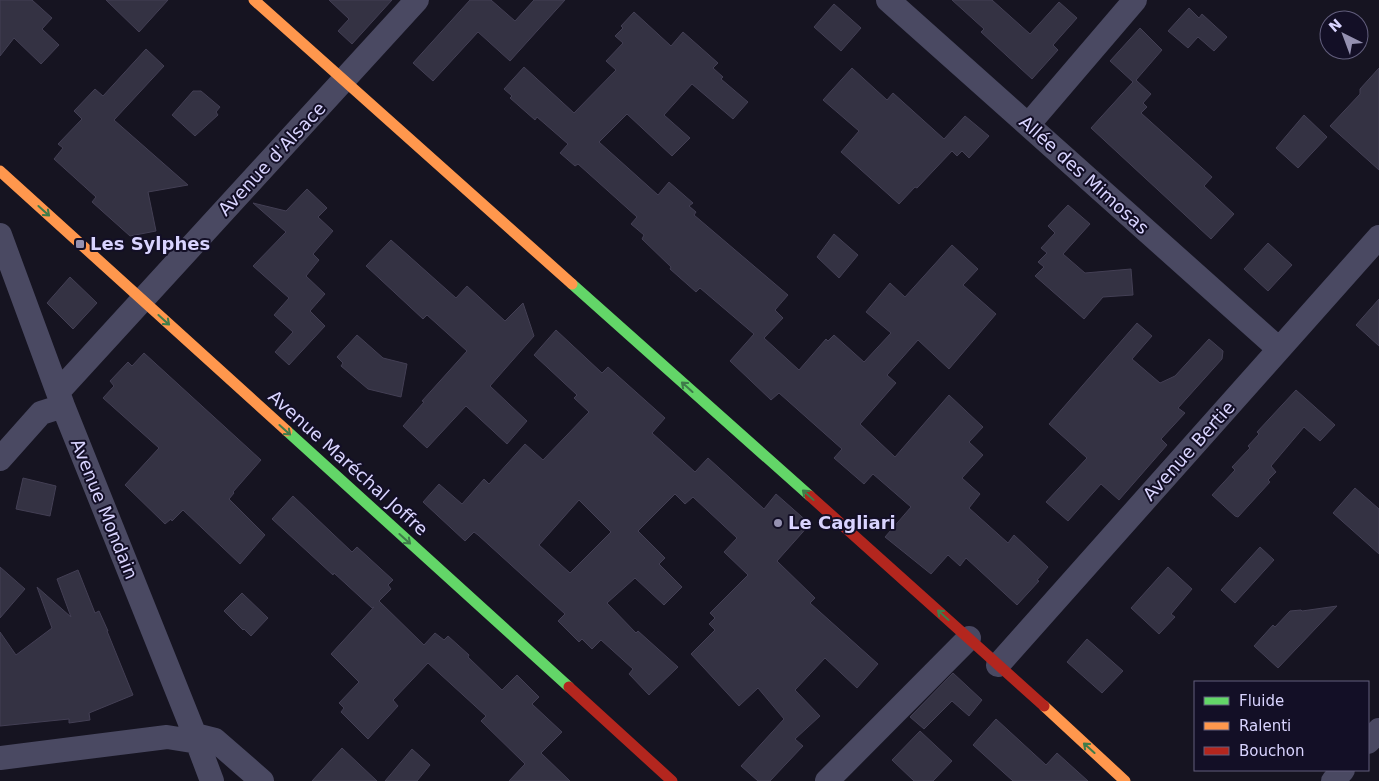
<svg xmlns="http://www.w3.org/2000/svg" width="1379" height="781" font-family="'DejaVu Sans',sans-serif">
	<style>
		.building { fill: #343243; stroke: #433f54; fill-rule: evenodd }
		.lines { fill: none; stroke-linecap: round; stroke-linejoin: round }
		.street { stroke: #4a4962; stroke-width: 24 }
		.fast { stroke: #63d668; stroke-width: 11 }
		.slow { stroke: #ff974d; stroke-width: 11 }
		.jam { stroke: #b3261e; stroke-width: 11 }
		.oneway { stroke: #3f7c4a }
		.poi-dot { fill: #9591b1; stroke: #130f26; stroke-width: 2 }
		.labels { text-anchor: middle; stroke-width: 4; stroke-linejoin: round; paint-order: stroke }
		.street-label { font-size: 18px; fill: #d9d4ff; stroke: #130f26 }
		.poi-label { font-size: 18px; font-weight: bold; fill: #d9d4ff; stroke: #130f26; text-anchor: start }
	</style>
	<rect width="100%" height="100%" fill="#161421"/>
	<path class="building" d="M0 0H32L52 18 42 29 59 45 41 64 14 38 0 56Z
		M106 0H168L139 32Z
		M329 0H392L352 44 338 31 349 19Z
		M470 0H491L515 21 534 0H565L510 61 478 32 433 81 413 63Z
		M952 0H992L1030 34 1059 2 1077 18 1053 45 1058 50 1032 79 981 32 984 29Z
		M834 4 861 28 841 51 814 27Z
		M1189 8 1199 18 1202 14 1227 37 1214 51 1198 37 1188 48 1168 31Z
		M634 12 671 46 683 32 718 63 713 68 723 77 721 79 748 102 733 119 692 84 664 115 690 138 672 156 627 114 599 142 658 195 669 182 693 203 689 206 696 212 694 215 788 295 775 310 783 318 764 338 799 370 826 339 828 341 834 335 864 362 891 333 866 312 890 283 905 297 952 245 978 269 963 285 996 314 949 369 918 340 887 375 896 383 860 424 895 457 949 395 983 427 969 442 983 455 962 478 980 494 969 508 1008 543 1014 535 1048 567 1037 580 1039 581 1017 605 966 558 960 566 948 555 931 574 885 537 911 507 873 474 864 484 834 458 842 449 779 393 771 400 730 361 754 334 700 288 696 292 670 269 671 267 642 239 644 235 631 224 637 217 578 164 575 166 560 153 568 144 537 117 535 120 510 98 512 96 504 89 524 67 574 113 616 70 606 61 623 43 615 36 623 28 621 26Z
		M1140 28 1162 50 1136 80 1151 94 1143 103 1147 107 1141 113 1212 177 1204 186 1234 214 1211 239 1091 128 1133 82 1110 61Z
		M146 49 164 66 114 120 188 185 148 192 156 231 130 236 92 202 96 197 54 159 63 148 58 144 82 119 74 111 95 89 103 96Z
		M852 68 887 100 893 93 944 139 965 116 989 136 969 158 962 151 957 156 952 151 917 188 915 187 899 204 841 152 859 131 823 100Z
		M1379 68V170L1330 126 1360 94V89Z
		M193 91H201L220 107 216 112 218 115 195 136 172 115Z
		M1304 115 1327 137 1298 168 1276 148Z
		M307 189 327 208 318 217 333 231 313 254 319 260 306 276 325 294 310 311 325 326 289 365 275 352 293 332 274 315 289 298 253 266 286 232 253 203 286 211Z
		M1068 205 1090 224 1063 254 1085 273 1131 269 1133 295 1103 297 1084 319 1035 276 1044 267 1038 262 1047 253 1041 248 1055 233 1048 226Z
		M834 234 858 255 839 278 817 257Z
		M391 240 456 298 467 286 505 321 523 303 534 336 490 386 527 421 507 444 466 406 427 448 403 426 424 402 422 401 467 351 427 315 423 319 366 266Z
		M1268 243 1292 265 1268 291 1244 269Z
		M70 277 97 303 73 329 47 303Z
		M1379 299V346L1356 325Z
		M1137 323 1152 336 1132 359 1160 383 1175 376 1209 339 1223 351 1222 359 1178 408 1185 413 1161 439 1167 445 1119 500 1101 484 1068 521 1046 502 1087 458 1049 424Z
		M556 330 602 373 608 367 665 418 652 433 695 472 708 458 764 509 776 494 810 524 777 561 815 598 810 603 878 664 857 688 825 658 795 690 820 716 795 739 803 746 770 781H758L741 766 784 719 758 688 739 706 691 654 715 630 709 624 715 618 710 613 748 575 724 552 737 538 693 497 685 504 675 494 638 531 665 558 659 564 682 587 664 605 635 578 607 603 636 633 638 631 678 667 649 695 629 674 633 669 601 640 592 649 582 639 579 642 558 621 565 614 478 535 474 532 465 541 423 502 439 484 462 504 484 479 489 484 525 444 543 460 589 412 574 398 577 395 534 355ZM579 500 611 532 570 573 539 545Z
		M357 335 383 358 407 364 401 397 368 389 341 366 343 363 337 357Z
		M144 353 261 460 233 492 234 493 229 499 265 535 240 564 183 510 172 521 171 519 165 524 125 485 159 448 103 398 114 386 110 381 128 362 132 366Z
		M1296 390 1335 425 1320 441 1304 427 1271 466 1276 472 1268 480 1270 482 1238 517 1235 516 1212 495 1235 470 1232 467 1250 448 1248 446 1259 434 1257 432Z
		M23 478 56 486 50 516 16 509Z
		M1355 488 1379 509V554L1333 513Z
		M293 496 352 552 357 547 393 580 388 585 391 589 379 601 424 645 435 633 444 640 448 636 469 655 468 657 502 690 517 675 539 697 532 704 562 732 541 753 570 781H509L525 764 481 721 486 716 428 663 393 700 398 706 368 739 341 712 344 708 339 703 359 682 331 654 374 607 372 608 334 573 333 575 272 519Z
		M1260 547 1274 560 1235 603 1221 590Z
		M0 567 25 589 0 618Z
		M1168 567 1192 589 1171 614 1175 617 1159 634 1131 608Z
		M78 570 95 613 99 611 108 631H107L133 695 89 713 90 720 69 723V719L0 726V632L16 655 52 628 37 587 71 617 57 579Z
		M242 593 268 618 251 636 244 629 243 630 224 611Z
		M1337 606 1278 668 1254 646 1273 625 1275 627 1290 611 1301 610 1302 611Z
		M1087 639 1123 671 1102 693 1067 662Z
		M953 673 982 700 969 716 952 701 924 729 910 717Z
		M996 719 1046 765 1057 753 1088 781H1013L973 745Z
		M920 731 952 761 933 781H914L892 760Z
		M342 748 377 781H312Z
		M412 749 430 765 417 781H385Z"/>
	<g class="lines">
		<path class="street" d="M888 0 1279 349
			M1028 125 1135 0
			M0 235 63 406 192 728 212 781
			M58 392 417 0
			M0 459 41 413 63 406
			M998 665 1379 237
			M195 735 215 740 262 781
			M1368 742 1379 730
			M0 758 167 737 198 742
			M827 781 969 638
			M1333 781 1343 770"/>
		<path class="fast" d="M572 284 810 496
			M287 431 569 687"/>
		<path class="slow" d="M254 0 572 284
			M0 171 287 431
			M1044 706 1125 781"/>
		<path class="jam" d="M810 496 1044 706
			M569 687 672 781"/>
	</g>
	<defs><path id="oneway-shaft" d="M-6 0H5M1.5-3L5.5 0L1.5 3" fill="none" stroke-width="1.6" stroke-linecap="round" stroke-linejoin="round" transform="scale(1.25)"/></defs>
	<g class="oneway">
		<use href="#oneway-shaft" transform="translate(44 211) rotate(42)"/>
		<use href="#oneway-shaft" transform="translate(164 320) rotate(42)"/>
		<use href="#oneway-shaft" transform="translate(687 387) rotate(-138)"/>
		<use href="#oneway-shaft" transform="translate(285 430) rotate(42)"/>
		<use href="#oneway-shaft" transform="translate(808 495) rotate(-138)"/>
		<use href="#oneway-shaft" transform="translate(405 539) rotate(42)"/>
		<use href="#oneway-shaft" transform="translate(943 615) rotate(-138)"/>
		<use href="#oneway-shaft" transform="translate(1089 748) rotate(-138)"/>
	</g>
	<g class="poi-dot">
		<rect x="75" y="239" width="10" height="10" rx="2.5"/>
		<circle cx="778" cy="523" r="5"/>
	</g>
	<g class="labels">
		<g class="street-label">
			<text transform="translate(272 159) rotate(-47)" y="6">Avenue d'Alsace</text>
			<text transform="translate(1084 175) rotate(42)" y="6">Allée des Mimosas</text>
			<text transform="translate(1189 451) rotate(-48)" y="6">Avenue Bertie</text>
			<text transform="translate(348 463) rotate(42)" y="6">Avenue Maréchal Joffre</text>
			<text transform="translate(104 509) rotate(68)" y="6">Avenue Mondain</text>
		</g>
		<g class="poi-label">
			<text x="90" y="250">Les Sylphes</text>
			<text x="788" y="529">Le Cagliari</text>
		</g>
	</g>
	<rect x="1194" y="681" width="175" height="90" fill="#130f26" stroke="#625e7d"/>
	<rect x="1204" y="697" width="25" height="8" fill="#63d668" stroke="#625e7d"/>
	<text x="1239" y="706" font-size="15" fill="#d9d4ff">Fluide</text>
	<rect x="1204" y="722" width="25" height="8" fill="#ff974d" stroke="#625e7d"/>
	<text x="1239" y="731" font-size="15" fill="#d9d4ff">Ralenti</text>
	<rect x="1204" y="747" width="25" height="8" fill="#b3261e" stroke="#625e7d"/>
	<text x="1239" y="756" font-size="15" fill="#d9d4ff">Bouchon</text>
	<g transform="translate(1344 35) rotate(318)"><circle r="24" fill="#130f26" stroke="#625e7d"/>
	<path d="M0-4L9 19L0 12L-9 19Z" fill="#9591b1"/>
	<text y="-8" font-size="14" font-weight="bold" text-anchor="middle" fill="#d9d4ff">N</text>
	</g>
</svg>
